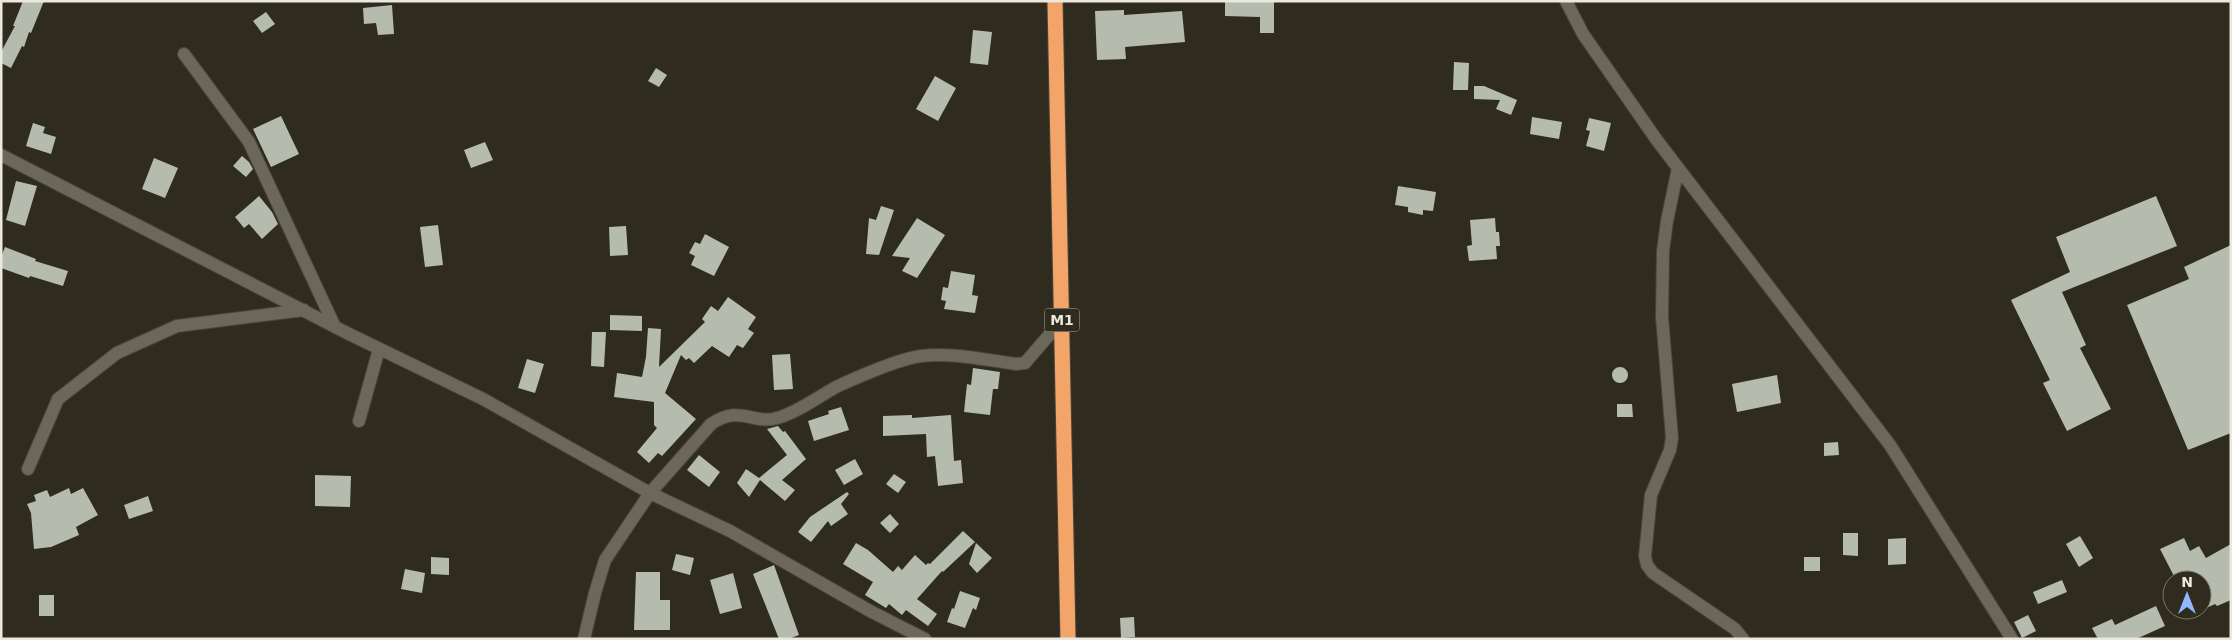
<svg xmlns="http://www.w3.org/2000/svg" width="2232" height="640" font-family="'DejaVu Sans',sans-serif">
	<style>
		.building { fill: #b6bcad }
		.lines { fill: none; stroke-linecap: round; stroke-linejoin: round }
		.minor-casing { stroke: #4a463c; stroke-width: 14 }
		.highway-casing { stroke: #4a463c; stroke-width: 17 }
		.minor { stroke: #6b6759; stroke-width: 12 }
		.highway { stroke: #f3a569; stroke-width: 15 }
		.labels { text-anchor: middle; stroke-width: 5; stroke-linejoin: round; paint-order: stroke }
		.shield { fill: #2f2b1f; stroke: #b3afa6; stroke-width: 1 }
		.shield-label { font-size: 14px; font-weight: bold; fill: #ebe8e0 }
	</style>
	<rect width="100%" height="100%" fill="#2f2b1f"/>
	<path class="building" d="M23 1H44L31 33 29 32 24 47 22 46 11 68 1 63V52L15 26H13Z
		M1225 1H1274V33H1260V17L1225 16Z
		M392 5 394 34 378 35 376 23 364 24 363 8Z
		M1124 10V15L1182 11 1185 42 1125 47 1126 59 1097 60 1095 11Z
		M266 12 275 24 262 33 253 21Z
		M973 30 992 32 988 65 970 63Z
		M1454 62 1469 63 1468 90H1453Z
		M656 68 667 75 659 87 648 81Z
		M935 76 956 88 938 121 916 109Z
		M1474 86H1484L1517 100 1511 115 1496 109 1500 100 1474 99Z
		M281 116 299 154 271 167 253 129Z
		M1532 117 1562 122 1559 139 1530 134Z
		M1589 118 1611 123 1604 151 1586 146 1590 131 1586 130Z
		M33 123 45 127 43 133 56 137 51 154 26 146Z
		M485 142 493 160 471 168 464 150Z
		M242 156 249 162 253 169 246 177 233 166Z
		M154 158 178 168 165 198 142 189Z
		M16 181 37 186 25 226 6 220Z
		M1398 186 1436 192 1433 211 1423 210V215L1408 212V207L1395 205Z
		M259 196 272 212 278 224 262 239 249 224 244 228 235 217Z
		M2156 196 2177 246 2062 292 2086 345 2080 348 2111 409 2067 431 2043 383 2050 380 2011 300 2070 272 2056 237Z
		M881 206 894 210 879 255 866 254 869 218 876 220Z
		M917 218 945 235 917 278 902 271 910 258 892 256Z
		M1495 218 1496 232H1499L1500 246H1496L1497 259 1469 261 1467 246 1472 245 1470 220Z
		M438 225 443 265 425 267 420 227Z
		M626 226 628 255 610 256 609 227Z
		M705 234 729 247 714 276 691 265 695 256 689 253 695 242 700 244Z
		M2231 245V433L2188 450 2127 305 2189 279 2184 267Z
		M5 247 36 259 35 261 68 271 63 286 30 276 29 278 1 268V257Z
		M951 271 975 275 972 295 978 296 975 313 944 309 946 301 941 300 943 287 948 288Z
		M728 297 756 317 748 329 754 333 743 348 737 345 729 357 712 346 694 363 689 358 686 360 681 355 665 393 696 419 662 456 658 453 649 463 637 452 657 428 654 425V402L614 397 617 373 642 377 646 357 648 328 661 329 659 367 705 322 702 319 711 306 718 311Z
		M610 315 642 316V331L610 330Z
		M592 332H606L604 367 591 366Z
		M790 354 793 389 774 390 772 355Z
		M527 359 544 364 535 393 518 388Z
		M1612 375a8 8 0 1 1 16 0a8 8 0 1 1-16 0Z
		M973 368 1000 372 998 389H993L990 415 964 412 967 384 971 385Z
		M1777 375 1781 403 1737 412 1732 384Z
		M1617 404H1632L1633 417H1617Z
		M841 407 849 430 814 441 808 421 829 414 828 411Z
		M912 415V418L951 415 954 461 961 460 963 483 938 486 935 456 927 457 926 434 883 436V416Z
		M778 426 783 432 785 431 806 459 782 480 795 490 785 501 760 480 749 497 737 483 746 469 759 478 787 455 767 429Z
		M1838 442 1839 455 1824 456V443Z
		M699 455 720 472 709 487 687 470Z
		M855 459 863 474 844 485 835 470Z
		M894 474 906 482 898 493 886 484Z
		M315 475 351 476 350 507 315 506Z
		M69 488 71 494 83 488 98 515 76 527 79 535 51 547 34 549 31 513 27 504 36 501 34 495 47 490 50 497Z
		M847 492 849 494 841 504 848 514 831 526 828 521 811 542 798 532 810 517Z
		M148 496 153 511 129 519 124 505Z
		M890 514 899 524 890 533 880 523Z
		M963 531 975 542 943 572 942 571 917 599 937 614 928 626 906 610 902 615 889 604 886 608 865 595 873 582 843 564 856 543 868 550 893 572 898 566 902 570 915 555 926 565 928 563 930 564Z
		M1843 533H1858V556L1843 555Z
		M2080 536 2093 558 2079 567 2066 544Z
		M1906 538V564L1888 565V539Z
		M2184 538 2190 551 2199 546 2206 558 2231 544V600L2217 606 2215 604 2202 610V580H2176L2160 549Z
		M976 543 992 558 977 573 969 564Z
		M676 554 694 558 690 575 672 570Z
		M431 557 449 558V575L431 574Z
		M1804 557H1820V571H1804Z
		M774 565 799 635 788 639H779L753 574Z
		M405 569 425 573 422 593 401 589Z
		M636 572H660V600H670V630H634Z
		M733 573 742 608 720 614 710 580Z
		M2062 580 2067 592 2038 604 2033 592Z
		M960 591 980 598 976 610 973 608 965 628 947 622 952 608 954 609Z
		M39 595H54V616H39Z
		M2156 606 2165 626 2136 639H2098L2092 628 2112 619 2115 625Z
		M2028 615 2036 631 2022 638 2014 622Z
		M1134 617 1135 637 1121 638 1120 618Z"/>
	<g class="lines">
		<g class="minor-casing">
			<path id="minor" d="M1566 1 1583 34 1656 139 1890 445 2012 639
				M184 54 249 142 335 327
				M1 155 347 333 483 399 650 493 730 531 870 611 925 639
				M1678 168 1667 221 1663 251 1662 317 1672 438 1670 450 1651 495 1645 556 1647 565 1653 573 1735 629 1743 639
				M359 421 379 349
				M28 469 58 399 117 353 177 326 304 310
				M584 639 595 593 605 560 650 493 711 424C740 404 753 425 777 418 797 413 819 396 838 386 860 376 898 359 921 356 951 352 985 360 1016 364L1025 363 1062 320"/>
		</g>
		<g class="highway-casing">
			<path id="highway" d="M1055 1 1068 639"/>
		</g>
		<use href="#minor" class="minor"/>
		<use href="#highway" class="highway"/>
	</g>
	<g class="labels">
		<rect class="shield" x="1044.5" y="308.5" width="35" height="23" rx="4"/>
		<g class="shield-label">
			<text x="1062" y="325">M1</text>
		</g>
	</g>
	<rect width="2232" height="640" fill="none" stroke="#ebe8e0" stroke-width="5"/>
	<g transform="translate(2187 595)"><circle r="24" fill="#2f2b1f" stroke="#7a776c"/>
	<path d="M0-4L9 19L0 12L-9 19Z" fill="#93b7fd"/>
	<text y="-8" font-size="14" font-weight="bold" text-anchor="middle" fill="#ebe8e0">N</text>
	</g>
</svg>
